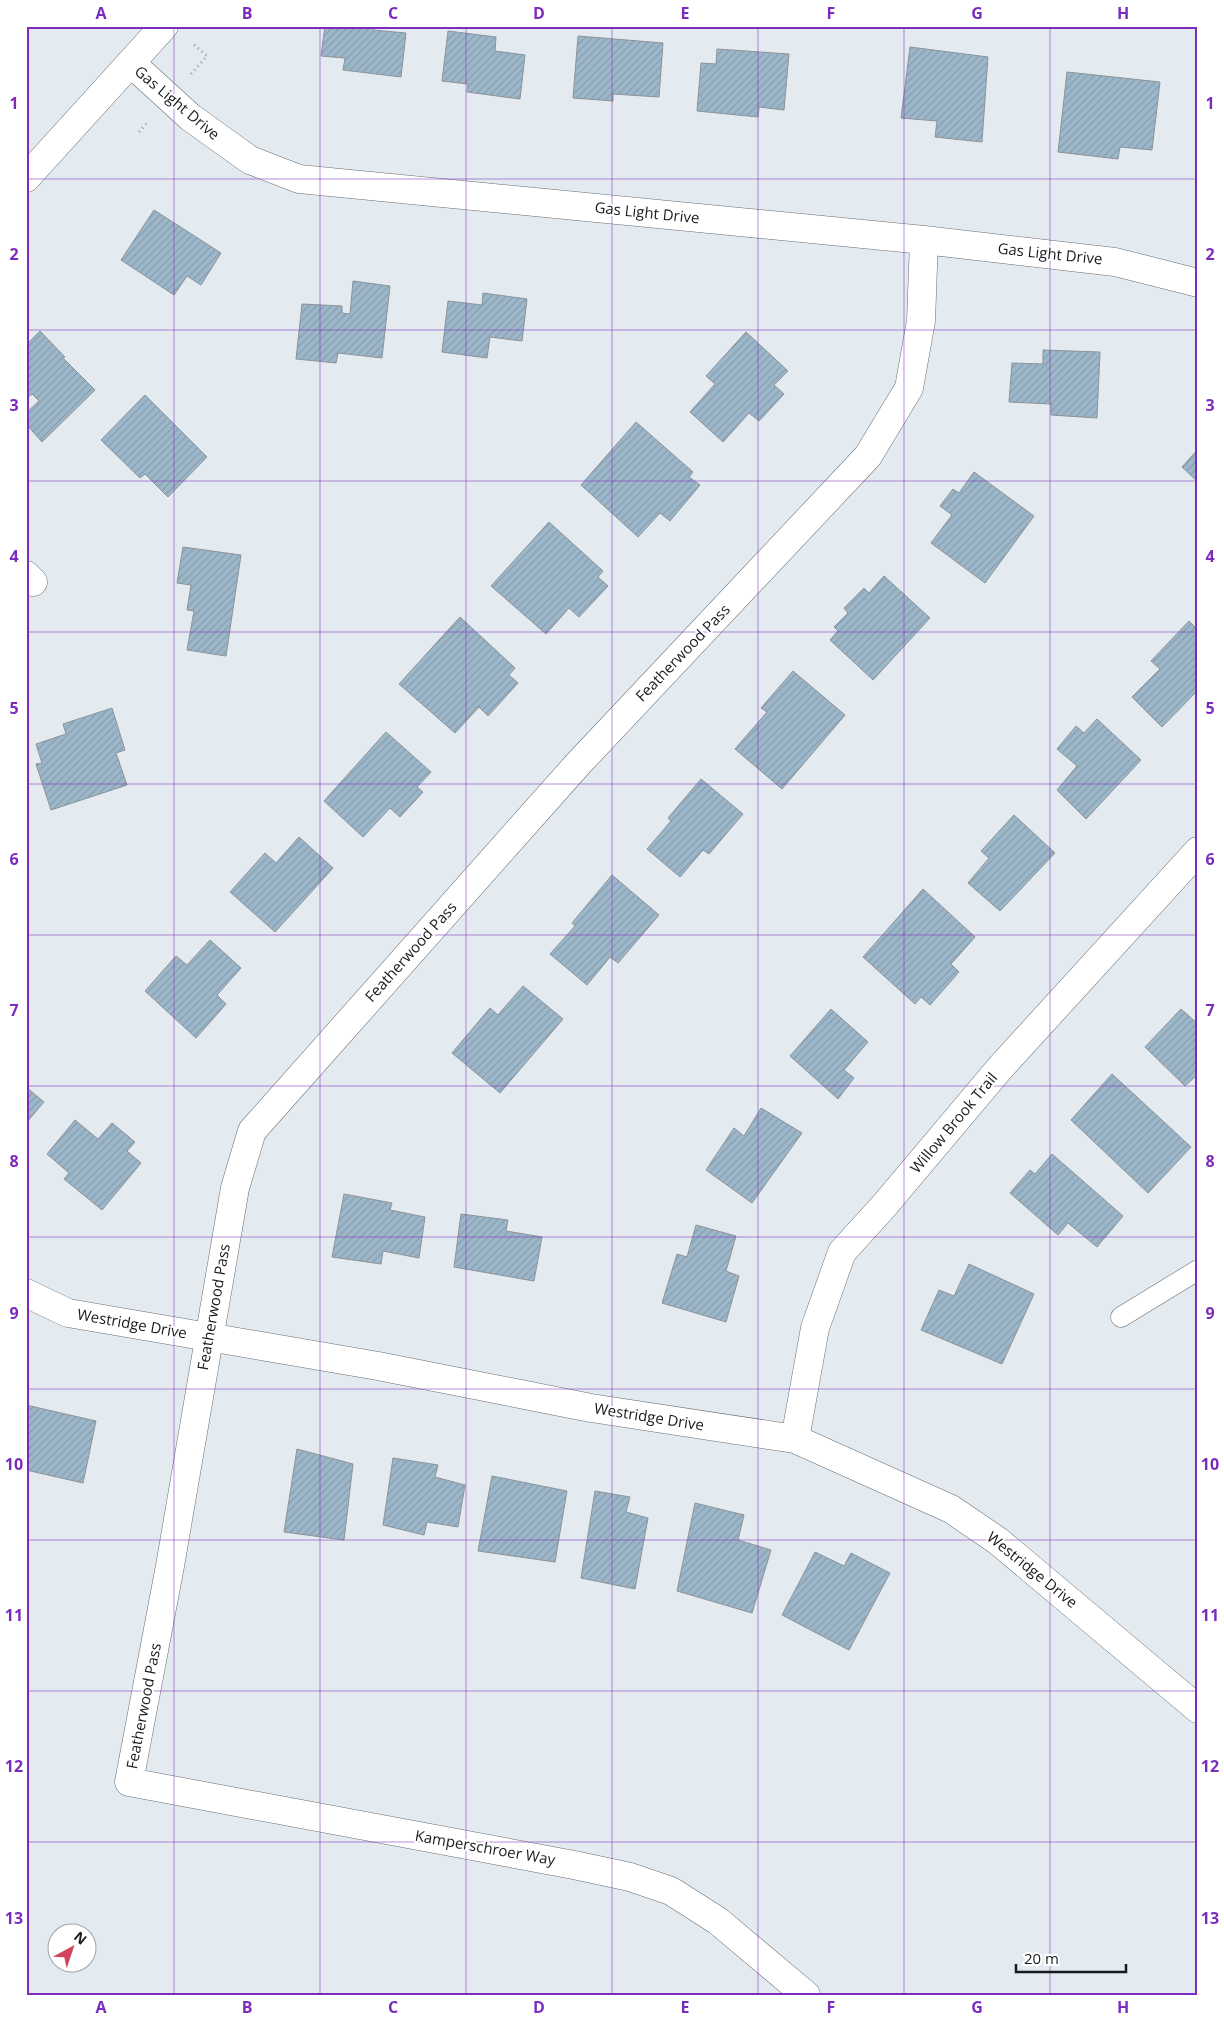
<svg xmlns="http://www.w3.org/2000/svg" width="1224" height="2021" font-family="'Open Sans',sans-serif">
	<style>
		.building { fill: url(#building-hatch); stroke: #8c9398 }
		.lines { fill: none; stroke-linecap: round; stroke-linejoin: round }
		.service-casing { stroke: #686e73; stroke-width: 21 }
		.minor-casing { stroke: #686e73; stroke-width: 29 }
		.path { stroke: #9ba0a5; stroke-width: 3; stroke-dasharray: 1 4; stroke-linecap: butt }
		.service { stroke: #fff; stroke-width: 20 }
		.minor { stroke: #fff; stroke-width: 28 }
		.grid { fill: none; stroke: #7b2cbf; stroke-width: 1; stroke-opacity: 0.55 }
		.labels { text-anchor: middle; stroke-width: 4; stroke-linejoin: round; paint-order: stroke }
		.street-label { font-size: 15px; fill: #181b1d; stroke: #fff }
		.neatline { fill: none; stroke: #7b2cbf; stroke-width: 2 }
		.grid-label { font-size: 16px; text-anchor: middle; font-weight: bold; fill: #7b2cbf }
	</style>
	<defs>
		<pattern id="building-hatch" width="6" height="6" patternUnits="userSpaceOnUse" patternTransform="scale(1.25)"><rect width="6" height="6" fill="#9db7ca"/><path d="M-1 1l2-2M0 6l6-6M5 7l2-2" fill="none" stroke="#869dad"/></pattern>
	</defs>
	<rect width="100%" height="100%" fill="#e3eaf0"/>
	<path class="building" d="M325 26H374L373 30 406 33 401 77 343 70 345 58 321 56Z
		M448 31 496 37 495 51 525 55 520 99 467 92 468 84 442 81Z
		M578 36 663 43 659 97 613 94V101L573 98Z
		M910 47 988 57 982 142 935 137 937 121 901 118Z
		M717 49 789 54 784 110 759 107 758 117 697 111 701 63 716 64Z
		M1067 72 1160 82 1152 150 1120 147 1118 159 1058 152Z
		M154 210 221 253 201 285 187 276 174 295 121 260Z
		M353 281 390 286 382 358 338 353 336 363 296 359 302 304 342 306V313L350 314Z
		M483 293 527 299 522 341 490 337 487 358 442 352 448 301 482 305Z
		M40 331 65 357 63 358 95 390 42 442 26 424V413L39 401 32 394 27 398 26 397V345Z
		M746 332 788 371 774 385 784 394 759 421 749 413 723 442 690 412 715 384 706 376Z
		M1043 350 1100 352 1097 418 1051 415V404L1009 402 1012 363 1043 364Z
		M145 395 207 457 168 497 145 474 140 478 101 440Z
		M636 422 693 472 689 477 700 485 670 521 660 513 638 537 581 485Z
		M1198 449V482L1182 467Z
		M974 472 1034 516 985 583 931 543 952 515 940 506 953 489 959 493Z
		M549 522 603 571 598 577 608 586 579 617 569 608 546 634 491 586Z
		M183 547 241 555 226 656 187 650 194 611 187 610 191 585 177 583Z
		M884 576 930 618 873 680 830 640 838 631 834 627 848 613 844 608 864 588 869 593Z
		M460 617 515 668 509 675 518 683 488 716 479 707 455 733 399 684Z
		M1189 621 1198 630V690L1162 727 1132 697 1160 669 1151 661Z
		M793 671 845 715 782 789 735 749 767 712 761 708Z
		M112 708 125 750 116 753 127 785 51 810 36 764 42 763 36 744 66 734 63 724Z
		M1097 719 1141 760 1086 819 1057 790 1077 766 1057 749 1076 726 1084 733Z
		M386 732 431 772 417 787 423 792 400 817 390 808 363 837 324 801Z
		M701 779 743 814 709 854 703 850 680 877 647 849 671 821 668 818Z
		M1014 815 1055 853 1000 911 968 883 989 858 981 851Z
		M299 837 333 868 275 932 230 892 265 853 276 863Z
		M612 875 659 915 618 963 610 957 587 985 550 954 575 926 572 923Z
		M923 889 975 937 951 964 959 972 930 1005 921 997 915 1004 863 957Z
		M210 940 241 968 217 995 226 1004 196 1038 145 991 176 956 187 965Z
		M523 986 563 1019 500 1093 452 1053 490 1008 498 1015Z
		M831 1009 868 1042 844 1070 854 1078 838 1099 790 1056Z
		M1181 1009 1198 1024V1074L1185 1086 1145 1047Z
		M1112 1074 1191 1147 1148 1193 1071 1120Z
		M26 1087 44 1102 26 1123Z
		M761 1108 802 1133 752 1203 706 1170 734 1128 744 1136Z
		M75 1120 98 1139 112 1123 135 1142 127 1151 141 1163 102 1210 64 1179 69 1173 47 1154Z
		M1052 1154 1123 1216 1097 1247 1068 1223 1058 1235 1010 1193 1030 1170 1035 1174Z
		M344 1194 392 1203 390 1210 425 1217 419 1258 383 1251 381 1264 332 1257Z
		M461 1214 508 1220 506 1231 542 1237 534 1281 454 1267Z
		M696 1225 736 1236 726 1271 739 1276 726 1322 662 1303 677 1254 687 1257Z
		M969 1264 1034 1294 1002 1364 921 1330 939 1290 954 1296Z
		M26 1405 96 1421 83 1483 26 1470Z
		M297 1449 353 1464 344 1540 284 1532Z
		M393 1458 438 1465 435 1477 465 1485 458 1527 427 1522 424 1535 383 1525Z
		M492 1476 567 1491 555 1562 478 1551Z
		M595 1491 630 1497 626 1512 648 1518 635 1589 581 1578Z
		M695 1503 744 1515 738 1540 771 1550 752 1613 677 1591Z
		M815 1552 844 1566 851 1553 890 1573 849 1650 782 1615Z"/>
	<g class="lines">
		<g class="service-casing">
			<path id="service" d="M1121 1317 1198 1270"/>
		</g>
		<g class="minor-casing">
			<path id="minor" d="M131 63 190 117 250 160 299 179 924 240 1115 262 1198 283
				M26 178 164 26
				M26 575 33 582
				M26 1293 68 1313 378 1366 591 1408 795 1439 951 1509 998 1541 1198 1709
				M795 1439 815 1328 842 1252 883 1207 1000 1068 1198 851
				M806 1995 718 1921 671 1891 630 1877 574 1865 129 1782 170 1566 235 1188 252 1131 577 765 868 456 909 388 921 321 924 240"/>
		</g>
		<path class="path" d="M191 74 207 56 192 43
			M139 132 147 123"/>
		<use href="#service" class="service"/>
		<use href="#minor" class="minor"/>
	</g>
	<path class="grid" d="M174 26V1995M320 26V1995M466 26V1995M612 26V1995M758 26V1995M904 26V1995M1050 26V1995M26 179H1198M26 330H1198M26 481H1198M26 632H1198M26 784H1198M26 935H1198M26 1086H1198M26 1237H1198M26 1389H1198M26 1540H1198M26 1691H1198M26 1842H1198"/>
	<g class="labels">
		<g class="street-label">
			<text transform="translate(177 103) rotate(40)" y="5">Gas Light Drive</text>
			<text transform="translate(647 213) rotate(6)" y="5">Gas Light Drive</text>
			<text transform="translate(1050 254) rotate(6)" y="5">Gas Light Drive</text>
			<text transform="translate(683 653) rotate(-46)" y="5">Featherwood Pass</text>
			<text transform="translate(411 952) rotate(-48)" y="5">Featherwood Pass</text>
			<text transform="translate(954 1123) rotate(-50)" y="5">Willow Brook Trail</text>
			<text transform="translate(214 1307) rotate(-80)" y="5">Featherwood Pass</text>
			<text transform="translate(132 1324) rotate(10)" y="5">Westridge Drive</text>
			<text transform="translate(649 1417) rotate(9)" y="5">Westridge Drive</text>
			<text transform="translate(1032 1570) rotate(39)" y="5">Westridge Drive</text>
			<text transform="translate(144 1706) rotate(-79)" y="5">Featherwood Pass</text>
			<text transform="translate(485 1848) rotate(10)" y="5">Kamperschroer Way</text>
		</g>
	</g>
	<rect width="1224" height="2021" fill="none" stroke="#ffffff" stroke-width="55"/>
	<g transform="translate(72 1948) rotate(40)"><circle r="24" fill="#ffffff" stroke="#a3a4a5"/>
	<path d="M0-4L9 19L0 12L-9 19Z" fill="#d3435b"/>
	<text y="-8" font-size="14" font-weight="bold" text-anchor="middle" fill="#181b1d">N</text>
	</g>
	<path d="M1016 1964v8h110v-8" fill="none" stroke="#181b1d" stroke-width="2.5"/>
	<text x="1024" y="1964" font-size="15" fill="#181b1d" stroke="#ffffff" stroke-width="4" paint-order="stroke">20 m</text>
	<rect x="28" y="28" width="1168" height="1966" class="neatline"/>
	<g class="grid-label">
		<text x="101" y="19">A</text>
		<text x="247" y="19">B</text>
		<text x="393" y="19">C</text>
		<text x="539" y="19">D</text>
		<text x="685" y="19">E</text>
		<text x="831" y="19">F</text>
		<text x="977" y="19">G</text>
		<text x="1123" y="19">H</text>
		<text x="14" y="109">1</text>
		<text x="1210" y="109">1</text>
		<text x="14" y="260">2</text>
		<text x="1210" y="260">2</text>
		<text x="14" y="411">3</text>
		<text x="1210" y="411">3</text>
		<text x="14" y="562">4</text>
		<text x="1210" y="562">4</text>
		<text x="14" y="714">5</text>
		<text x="1210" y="714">5</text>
		<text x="14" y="865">6</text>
		<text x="1210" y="865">6</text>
		<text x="14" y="1016">7</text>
		<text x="1210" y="1016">7</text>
		<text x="14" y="1167">8</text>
		<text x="1210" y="1167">8</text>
		<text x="14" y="1319">9</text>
		<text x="1210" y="1319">9</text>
		<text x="14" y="1470">10</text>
		<text x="1210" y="1470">10</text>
		<text x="14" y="1621">11</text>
		<text x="1210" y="1621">11</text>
		<text x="14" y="1772">12</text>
		<text x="1210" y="1772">12</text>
		<text x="14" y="1924">13</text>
		<text x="1210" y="1924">13</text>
		<text x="101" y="2013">A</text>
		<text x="247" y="2013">B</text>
		<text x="393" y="2013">C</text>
		<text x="539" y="2013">D</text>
		<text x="685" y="2013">E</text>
		<text x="831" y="2013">F</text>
		<text x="977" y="2013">G</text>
		<text x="1123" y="2013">H</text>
	</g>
</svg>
